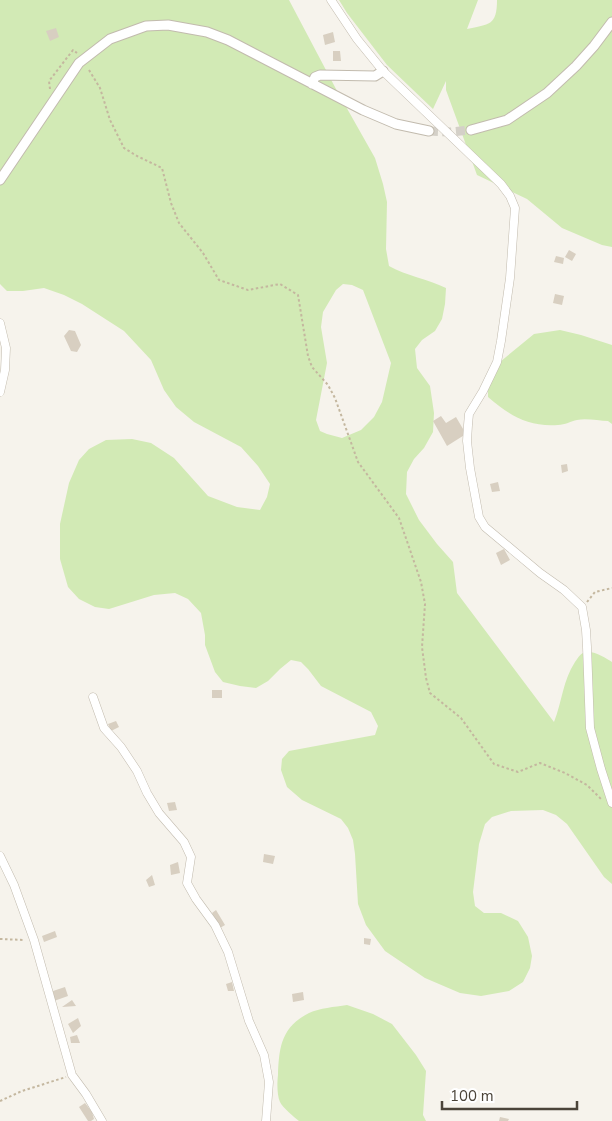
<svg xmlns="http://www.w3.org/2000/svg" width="612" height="1121" font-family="'Nunito Sans',sans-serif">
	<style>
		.green { fill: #d2eab5; fill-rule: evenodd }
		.building { fill: #d8cfc1 }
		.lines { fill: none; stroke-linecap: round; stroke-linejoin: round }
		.tertiary-tunnel { stroke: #d4d0c8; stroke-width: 9; stroke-dasharray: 9 4.5; stroke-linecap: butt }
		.minor-casing { stroke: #c2bbae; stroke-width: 9 }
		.tertiary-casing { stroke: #c2bbae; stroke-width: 11 }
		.path { stroke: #c4b79f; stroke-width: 2; stroke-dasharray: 2.5 2.5; stroke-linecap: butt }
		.minor { stroke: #fff; stroke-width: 8 }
		.tertiary { stroke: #fff; stroke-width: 9 }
	</style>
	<rect width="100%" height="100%" fill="#f6f3ec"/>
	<path class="green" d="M0 0H289L336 89 375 158 383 184 387 202 386 249 389 266C407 276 428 279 446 288L445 304 442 319 435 331 422 340 415 349 417 368 430 386 434 413 433 432 424 448 414 459 407 472 406 494 419 520 437 544 453 562 457 593 554 722C562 702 563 680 575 662 578 658 581 652 587 652 595 651 606 658 612 662V884L604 877 567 824 556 815 543 810 511 811 492 817 485 824 479 844 473 892 475 906 484 913H501L518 921 528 937 532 956 530 968 523 982 509 991 481 996 460 993 425 978 385 951 366 925 358 904 355 854 353 840 348 828 341 819 302 800 287 787 281 770 282 759 289 751 375 735 378 726 371 712 321 686 308 669 301 662 291 660 280 669 268 681 256 688 240 686 223 682 215 672 205 645V635L201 613 188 599 175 593 154 595 109 609 95 607 79 599 68 587 60 559V524L69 483 79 460 89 449 106 440 132 439 151 443 174 458 208 496 237 507 260 510 267 497 270 484 258 466 241 447 194 422 176 407 164 390 151 360 124 331 82 304 64 295 44 288 23 291H7L0 284ZM343 284 352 285 363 290 391 363 382 402 374 417 361 430 342 438 327 434 320 431 316 420 327 363 321 327 323 312 336 290Z
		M339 0H478L467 29C489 24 497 26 497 0H612V247L602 245 562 228 527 199 477 175 454 112 446 90V81L433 109 387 65 347 13Z
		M560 330 581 335 612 345V424L608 421C599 421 587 418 577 420 571 421 565 425 558 425 528 427 510 416 488 397V380L495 366 534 334Z
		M347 1005 373 1014 392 1024 416 1055 426 1071 423 1115 426 1121H299C294 1117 283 1108 280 1102 277 1095 277 1083 278 1075 279 1048 281 1027 309 1013 320 1008 334 1007 347 1005Z"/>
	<path class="building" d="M56 28 59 37 50 41 46 31Z
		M333 32 335 42 325 45 323 35Z
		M333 51H340L341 61H333Z
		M569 250 576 254 572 261 565 257Z
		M556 256 564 258 563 264 554 262Z
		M555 294 564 296 562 305 553 303Z
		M69 330 75 331 81 345 77 352 71 351 64 336Z
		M441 416 446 423 456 417 466 434 447 446 433 421Z
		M567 464 568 471 562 473 561 465Z
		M498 482 500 491 492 492 490 484Z
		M504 549 510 560 501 565 496 553Z
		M212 690H222V698H212Z
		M116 721 119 727 111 731 108 724Z
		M175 802 177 810 169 811 167 803Z
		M264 854 275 856 273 864 263 862Z
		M178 862 180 873 171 875 170 865Z
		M152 875 155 885 149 887 146 880Z
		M216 910 225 925 220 928 212 913Z
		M55 931 57 937 44 942 42 936Z
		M364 938 371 939 370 945 364 944Z
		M232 982 234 991H228L226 984Z
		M65 987 68 996 54 1001 53 991Z
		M303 992 304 1000 293 1002 292 994Z
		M72 1000 76 1006 62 1007Z
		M78 1018 81 1026 73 1033 68 1024Z
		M77 1035 80 1043H71L70 1037Z
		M85 1103 92 1112 94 1119 91 1121H88L79 1107Z
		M500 1117 509 1119 508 1121H499Z"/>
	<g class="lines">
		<path class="tertiary-tunnel" d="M429 131 450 132 471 130"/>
		<g class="minor-casing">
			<path id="minor" d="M331 0 357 39 383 71 501 184 510 196 515 208 510 278 501 341 497 362 483 391 469 414 468 425 467 441 470 468 479 517 485 527 540 573 564 590 582 607 586 630 587 647 590 728 601 769 612 803
				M0 323 6 348 5 370 0 392
				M93 697 104 728 121 747 137 771 147 793 159 813 184 842 191 857 187 883 196 899 215 925 228 952 249 1021 264 1055 269 1082 266 1121
				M0 856 14 885 34 940 72 1075 86 1094 102 1121"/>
		</g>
		<g class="tertiary-casing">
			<path id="tertiary" d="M312 84 315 77 320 75 375 76 383 71
				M471 130 507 120 547 93 576 66 594 46 612 22
				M0 180 79 63 110 39 146 26 168 25 207 32 228 40 363 110 396 124 429 131"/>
		</g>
		<path class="path" d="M89 70 100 88 110 120 124 148 137 156 162 168 171 203 179 223 203 253 219 280 248 290 280 284 298 295 308 356 312 367 328 385 335 398 358 462 399 518 421 582 425 604 422 647 426 678 430 693 461 718 494 764 518 772 540 763 565 773 587 785 602 800
			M50 89 49 81 73 50 77 53
			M587 602 595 592 612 588
			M0 939 25 940
			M0 1101 22 1091 66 1077"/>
		<use href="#minor" class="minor"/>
		<use href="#tertiary" class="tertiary"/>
	</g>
	<path d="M442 1101v8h135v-8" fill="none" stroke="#4b4439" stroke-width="2.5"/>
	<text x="450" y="1101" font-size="15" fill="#4b4439" stroke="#ffffff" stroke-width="4" paint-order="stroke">100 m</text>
</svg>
